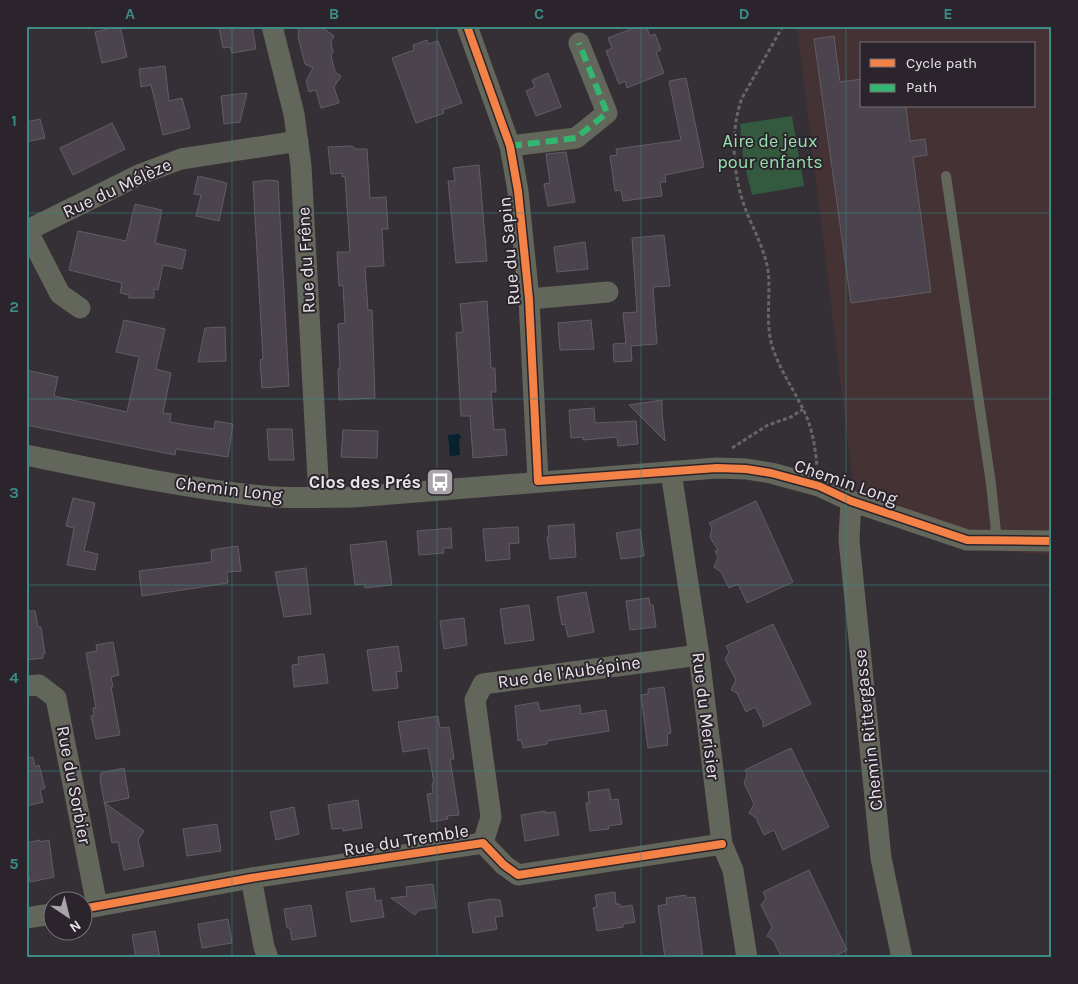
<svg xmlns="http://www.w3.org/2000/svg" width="1078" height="984" font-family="Karla,sans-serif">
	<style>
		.commercial { fill: #443235; fill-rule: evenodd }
		.green { fill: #335a3f }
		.water { fill: #05222e }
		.building { fill: #4b434d; stroke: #615e62 }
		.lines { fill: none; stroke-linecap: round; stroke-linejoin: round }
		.path { stroke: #666662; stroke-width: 3; stroke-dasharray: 4 2.5; stroke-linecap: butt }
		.lane { stroke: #63665b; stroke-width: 10 }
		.street { stroke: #63665b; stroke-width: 21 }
		.quiet { stroke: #33b770; stroke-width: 6; stroke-dasharray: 12 6; stroke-linecap: butt }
		.cycleway-casing { stroke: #2b242c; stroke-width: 11 }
		.cycleway { stroke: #f48246; stroke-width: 8 }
		.grid { fill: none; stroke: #3a8c87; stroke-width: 1; stroke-opacity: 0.55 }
		.labels { text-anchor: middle; stroke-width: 4; stroke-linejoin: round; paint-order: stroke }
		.park-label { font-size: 18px; fill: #95e0ab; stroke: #2b242c }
		.street-label { font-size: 18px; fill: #e8e3e9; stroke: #2b242c }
		.poi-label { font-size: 18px; font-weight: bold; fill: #e8e3e9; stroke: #2b242c; text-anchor: end }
		.neatline { fill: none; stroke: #3a8c87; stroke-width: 2 }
		.grid-label { font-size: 16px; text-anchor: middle; font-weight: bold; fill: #3a8c87 }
	</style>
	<rect width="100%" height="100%" fill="#343035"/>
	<path class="commercial" d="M797 26H1052V555L1007 552 964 546 854 493ZM862 44H1034V106H862Z"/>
	<path class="green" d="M792 116 804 186 752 195 743 158 740 124Z"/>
	<path class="water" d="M459 434 461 437 459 440 460 455 450 456 448 435Z"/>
	<path class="building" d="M120 26 127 57 102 63 95 32Z
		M228 26H252L256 49 232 53 230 47 223 48 219 28Z
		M299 26H320L334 36 331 42 333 52 331 56 335 72 341 76 334 87 339 103 321 108 316 90 309 92 306 81 313 68 305 64 298 37Z
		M639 26H646L650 36 655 34 661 50 656 52 664 73 627 88 625 81 619 84 606 51 612 48 608 38Z
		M834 36 840 82 862 79V106H906L910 141 925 139 927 155 913 157 931 292 851 303 814 39Z
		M427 40 428 44 438 41 462 103 443 110 444 113 416 123 392 58 414 50 413 45Z
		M165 66 169 101 182 98 190 128 163 135 151 85 141 87 139 69Z
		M548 73 561 107 536 116 526 91 535 87 532 80Z
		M686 78 704 167 665 175 666 182H660L662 196 623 201 621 190 615 191 610 156 617 155 616 149 681 140 669 81Z
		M247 93 240 122 224 124 221 96Z
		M40 119 45 138 26 142V122Z
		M112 123 125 149 73 175 60 148Z
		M352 146 356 149H367L370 198 386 197 388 229H382L384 266 365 267 368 310H372L375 398 339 400 338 369H340L338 324 345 323 343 285 339 286 337 252H350L345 176 342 177V173L331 174 328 147Z
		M566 152 575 202 548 206 544 184 550 183 546 154Z
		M479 165 487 261 456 263 448 181H455L453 168Z
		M198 176 227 183 219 221 196 216 201 195 194 194Z
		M269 180 278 181 289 386 262 388 260 360 263 359 253 182Z
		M135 204 162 210 155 243 186 250 182 269 163 265 158 290 154 289V298H129V295L120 293 122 283 69 270 78 231 126 241Z
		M664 235 670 286 653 287 657 344 631 346 632 361 614 362 613 344 626 343 623 313 637 312 632 238Z
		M585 242 588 269 557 272 554 247Z
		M487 301 491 368H495L496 392H491L494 430 505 429 507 455 473 458 470 416H461L456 333 463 332 460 304Z
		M124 320 165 329 156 369 171 373 163 413 171 414 170 422 199 427 214 429 215 421 233 424 228 457 176 449 175 455 26 425V370L58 377 54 396 127 412 139 357 116 352Z
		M591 320 594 349 560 350 558 323Z
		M225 327 226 361 198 362 205 328Z
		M662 400V412L665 441 629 405Z
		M594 408 595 423 636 421 638 444 618 446 617 437 583 440V437L571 438 569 410Z
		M267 429H292L294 460H269Z
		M343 430 378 431 377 458 341 457Z
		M73 498 95 503 84 551 98 554 95 570 67 565 74 528 66 526Z
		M756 501 793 582 747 603 738 584 729 588 721 572 714 567 718 557 715 551 718 550 710 537 712 528 709 523Z
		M574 524 576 557 550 559 547 537H549L548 526Z
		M518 527 519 543 509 544 510 559 486 561 483 529Z
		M451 528 452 548H443L444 553 419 555 417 531Z
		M640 529 644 556 621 559 616 533Z
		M386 541 392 585 365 588 364 584 355 585 350 545Z
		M238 546 241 571 227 572 228 583 142 596 139 571 212 562 211 550Z
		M306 568 311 614 284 617 275 572Z
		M586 592 594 632 568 637 565 624 562 625 557 597Z
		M649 598 650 605H653L656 627 630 630 626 601Z
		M529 605 534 640 505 644 500 609Z
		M26 611H35L38 627H41L45 654H43V658L26 660Z
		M464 618 467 645 444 649 440 621Z
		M773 624 811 704 763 727V722L755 707 746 712 737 693 731 690 736 680 725 659 729 652 726 646Z
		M113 642 119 675 111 677 113 687H111L120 735 96 739 91 716 94 715 93 708H96L86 653 97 651 96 645Z
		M398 646 402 671 396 672 398 688 373 691 367 650Z
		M324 654 328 683 294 687 292 665 299 664 298 657Z
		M664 687 671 733 667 734 668 745 648 748 641 695 648 694V689Z
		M538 702 540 711 580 705 581 714 606 710 609 731 547 741V744L523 748 521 740 518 741 515 706Z
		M438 716 440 728 449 727 454 759H450L459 815 447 816 448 819 431 822 427 794 433 793 432 783H434L428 748 403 752 398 722Z
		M791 748 829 827 783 850 774 830 764 835 756 818 749 813 754 804 744 783 747 775 745 770Z
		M33 757 35 767 39 765 45 788 40 790 43 802 26 806V758Z
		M124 768 129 798 105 803 144 831 138 840 144 866 124 870 118 842 112 843 100 779 101 773Z
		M609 789 611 800 618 799 622 824 608 826 609 829 590 831 586 803H589L588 792Z
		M358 800 362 828 343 831V828L332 829 328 805Z
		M294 807 299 834 276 840 270 812Z
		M545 811V813L555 812 559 835 525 841 521 815Z
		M217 824 221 851 187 856 183 829Z
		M40 840V842L49 840 54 877 30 882 26 862V843Z
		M809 870 847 950 832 958H782L773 940 767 936 772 927 761 905 766 898 763 892Z
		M433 884 436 908 419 910 415 915 391 898 407 896 406 887Z
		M374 888 376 901 381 900 384 917 351 922 346 892Z
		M615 892 616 904H620V907L632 905 635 922 623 924V927L597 931 593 908 597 907 595 895Z
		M686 895V898L695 897 703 958H665L658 906 667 904 666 898Z
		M492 899 500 900 503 916 495 917 497 929 473 933 468 903Z
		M311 905 316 936 292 940 290 928H287L284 909Z
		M228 919 232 943 202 948 198 924Z
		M155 931 160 958H136L132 935Z"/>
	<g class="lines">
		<path class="path" d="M783 26 742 98C729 134 733 178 747 213 755 232 764 249 768 270 771 295 765 321 772 346 779 368 792 387 802 407 812 426 815 445 817 466
			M732 448 768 425 791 417 803 409"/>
		<path class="lane" d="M946 176 991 484 997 541"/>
		<path class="street" d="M272 26 294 114 301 166 319 497
			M467 26 510 146 518 191 529 299 538 481
			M510 146 576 138 607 113 579 43
			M27 230 60 294 80 308
			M26 231 141 174 181 159 298 141
			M529 299 608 292
			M26 455C104 471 183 488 262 496 292 499 324 497 354 497L717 468 746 469 771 473 819 486 851 501 967 540 1052 541
			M671 472 699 655 722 844 733 870 747 958
			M851 501 849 540 881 858 902 958
			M26 686 39 685 56 698 97 906
			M483 843 491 817 475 700 483 684 699 655
			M251 878 264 947 268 958
			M82 909 251 878 483 843 504 865 518 875 722 844
			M26 918 52 914"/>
		<path class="quiet" d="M510 146 576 138 607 113 579 43"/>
		<g class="cycleway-casing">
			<path id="cycleway" d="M467 26 510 146 518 191 529 299 538 481 717 468 746 469 771 473 819 486 851 501 967 540 1052 541
				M82 909 251 878 483 843 504 865 518 875 722 844"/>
		</g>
		<use href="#cycleway" class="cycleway"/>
	</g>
	<path class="grid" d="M232 26V958M437 26V958M641 26V958M846 26V958M26 213H1052M26 399H1052M26 585H1052M26 771H1052"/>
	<defs>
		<g id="bus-square" transform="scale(1.4375)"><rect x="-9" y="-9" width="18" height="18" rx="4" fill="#a9a4aa" stroke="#2b242c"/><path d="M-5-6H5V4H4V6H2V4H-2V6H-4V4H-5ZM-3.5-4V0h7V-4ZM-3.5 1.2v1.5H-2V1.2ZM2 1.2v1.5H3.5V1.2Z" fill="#fff"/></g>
	</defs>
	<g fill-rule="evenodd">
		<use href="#bus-square" x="440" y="482"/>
	</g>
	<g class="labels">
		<g class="park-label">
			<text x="770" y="147">Aire de jeux<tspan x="770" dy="21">pour enfants</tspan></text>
		</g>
		<g class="street-label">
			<text transform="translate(117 188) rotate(-25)" y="6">Rue du Mélèze</text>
			<text transform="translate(509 251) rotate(-95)" y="6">Rue du Sapin</text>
			<text transform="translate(306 260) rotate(-93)" y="6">Rue du Frêne</text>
			<text transform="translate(846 482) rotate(19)" y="6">Chemin Long</text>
			<text transform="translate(229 489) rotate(7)" y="6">Chemin Long</text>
			<text transform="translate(569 672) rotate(-8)" y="6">Rue de l'Aubépine</text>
			<text transform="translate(706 716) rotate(83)" y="6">Rue du Merisier</text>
			<text transform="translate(868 730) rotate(-96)" y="6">Chemin Rittergasse</text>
			<text transform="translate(74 785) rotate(79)" y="6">Rue du Sorbier</text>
			<text transform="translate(406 840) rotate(-9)" y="6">Rue du Tremble</text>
		</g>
		<g class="poi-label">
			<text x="421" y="488">Clos des Prés</text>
		</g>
	</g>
	<rect width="1078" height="984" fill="none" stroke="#2b242c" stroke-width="55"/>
	<rect x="860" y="42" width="175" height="65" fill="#2b242c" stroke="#777078"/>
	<rect x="870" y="59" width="25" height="8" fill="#f48246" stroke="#777078"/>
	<text x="906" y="68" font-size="15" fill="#e8e3e9">Cycle path</text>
	<rect x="870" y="84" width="25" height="8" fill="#33b770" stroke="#777078"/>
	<text x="906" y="92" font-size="15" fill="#e8e3e9">Path</text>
	<g transform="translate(68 916) rotate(145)"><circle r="24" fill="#2b242c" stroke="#777078"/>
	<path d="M0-4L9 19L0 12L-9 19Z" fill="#a9a4aa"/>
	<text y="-8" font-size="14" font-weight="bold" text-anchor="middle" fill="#e8e3e9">N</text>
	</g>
	<rect x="28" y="28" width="1022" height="928" class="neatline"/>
	<g class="grid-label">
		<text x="130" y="19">A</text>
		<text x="334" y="19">B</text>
		<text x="539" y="19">C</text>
		<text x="744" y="19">D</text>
		<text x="948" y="19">E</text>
		<text x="14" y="126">1</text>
		<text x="14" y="312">2</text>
		<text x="14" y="498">3</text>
		<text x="14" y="683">4</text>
		<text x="14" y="869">5</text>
	</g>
</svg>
